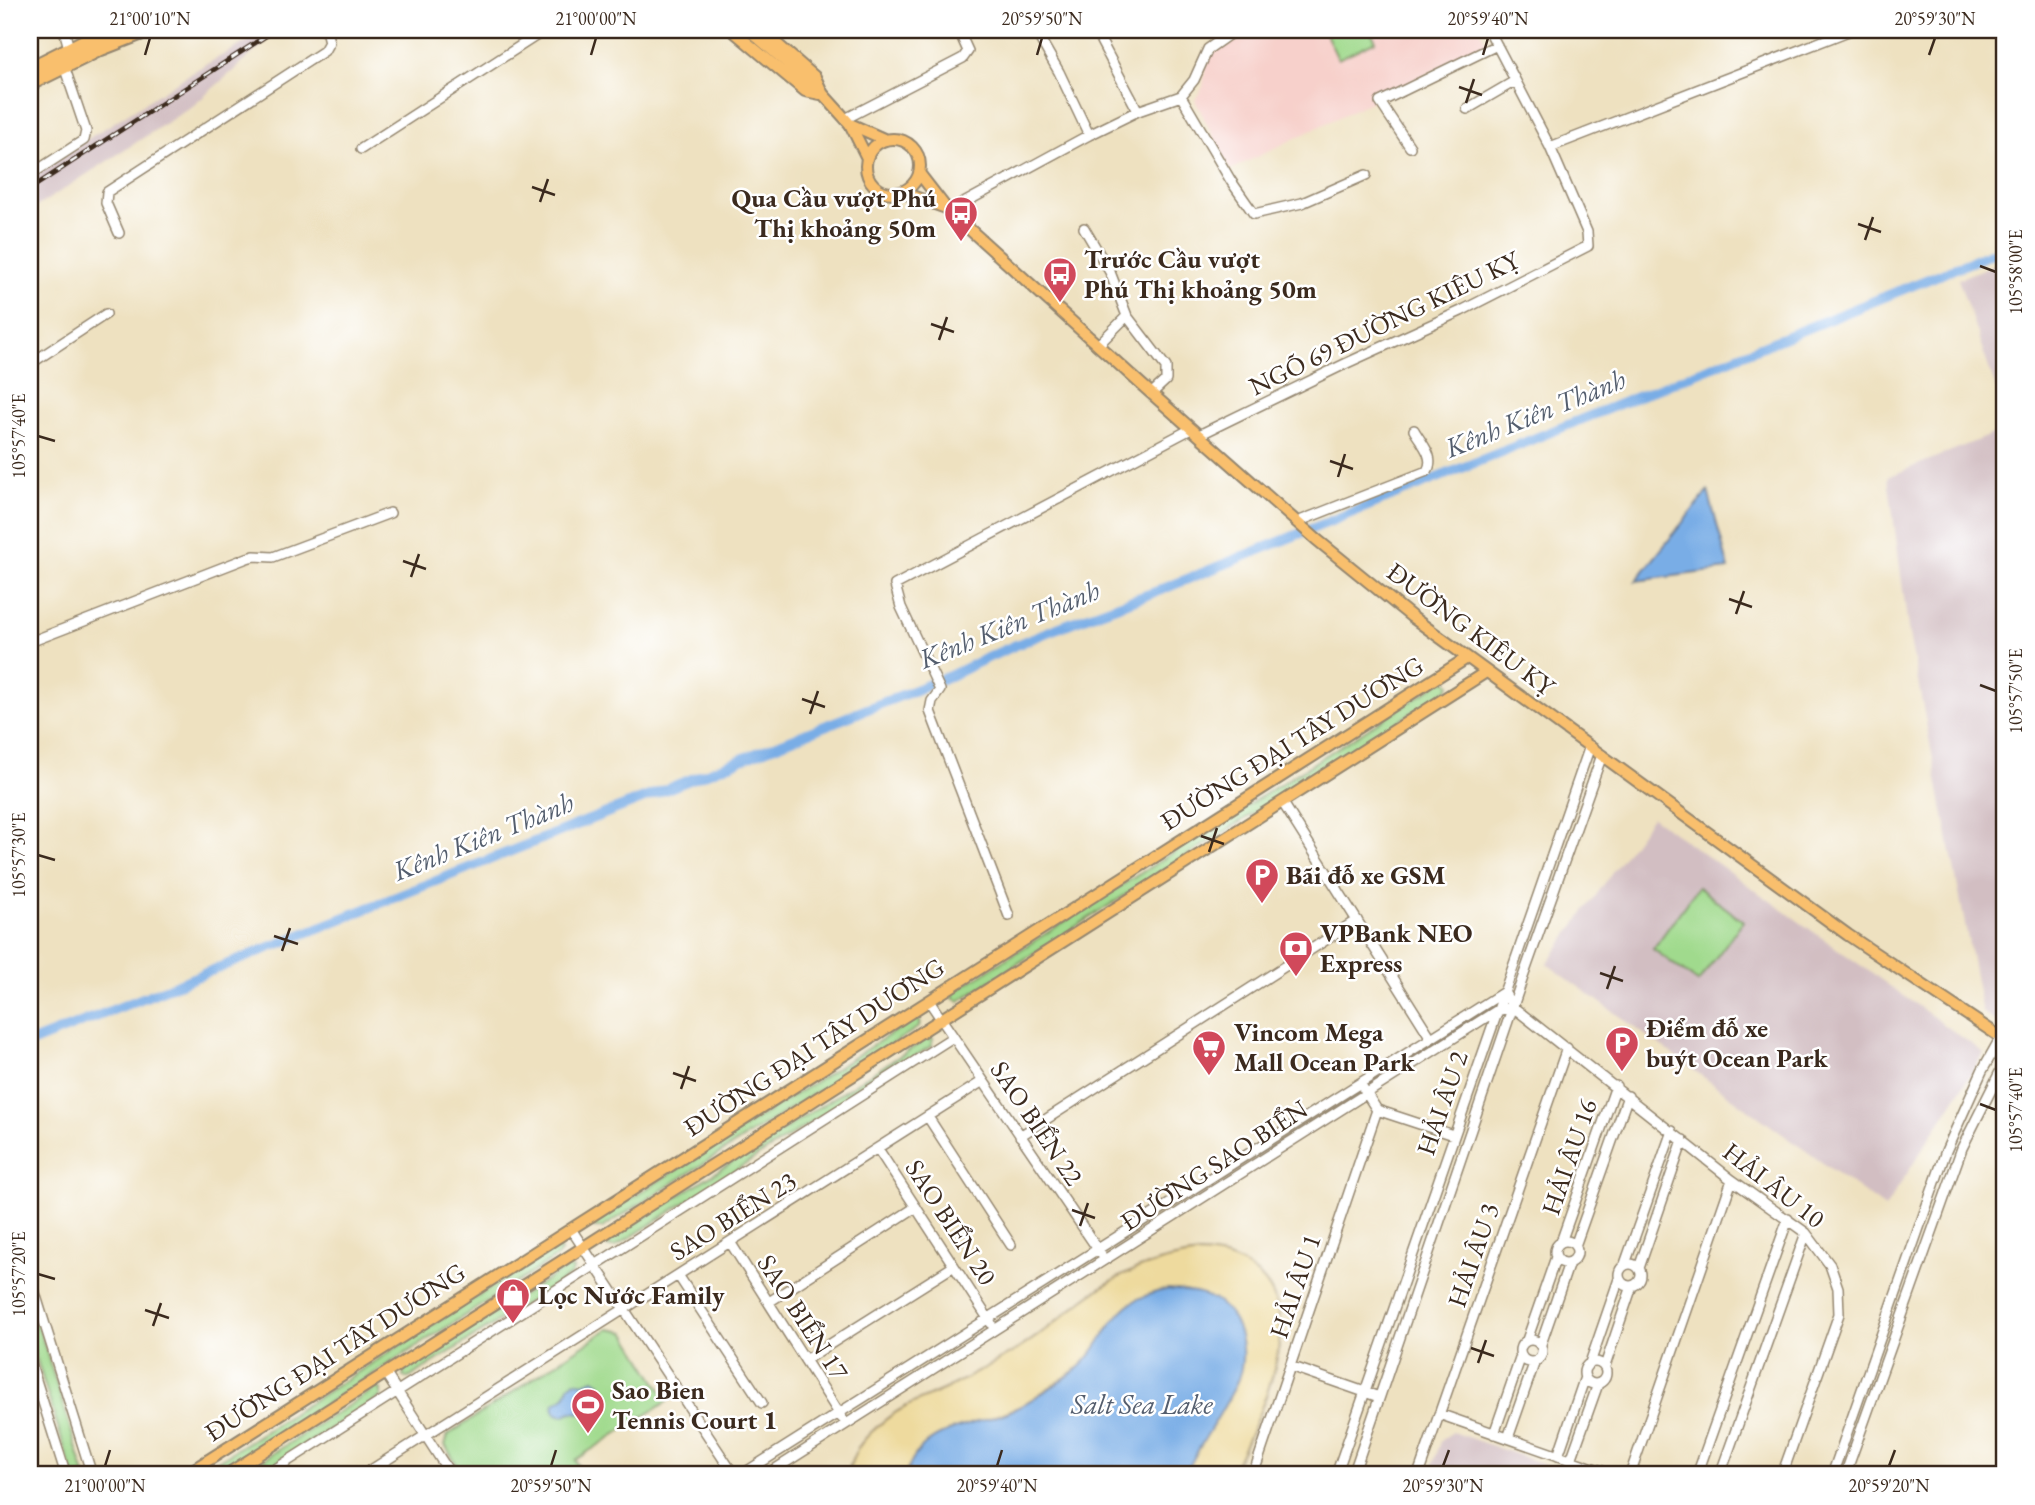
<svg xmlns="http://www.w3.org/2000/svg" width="2035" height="1505" font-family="'EB Garamond',serif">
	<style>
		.built { fill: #f7d0cb }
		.industrial { fill: #d2bec2 }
		.green { fill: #a0da8d; stroke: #6e8256; stroke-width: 2 }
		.sand { fill: #eeda9e; stroke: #94825e; stroke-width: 2 }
		.water { fill: #79ade6; stroke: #5a6c82; stroke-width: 2 }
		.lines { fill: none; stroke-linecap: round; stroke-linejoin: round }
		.canal { stroke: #79ade6; stroke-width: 10 }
		.minor-casing { stroke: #94866f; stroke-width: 12 }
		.major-casing { stroke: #94866f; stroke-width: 14 }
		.highway-casing { stroke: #94866f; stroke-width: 18 }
		.minor { stroke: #fff; stroke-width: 9 }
		.major { stroke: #f9bf6d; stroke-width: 10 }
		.highway { stroke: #f9bf6d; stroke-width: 14 }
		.rail-casing { stroke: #3b2a1e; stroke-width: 5 }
		.rail { stroke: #fff; stroke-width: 2.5; stroke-dasharray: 8; stroke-linecap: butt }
		.ticks { fill: none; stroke: #3b2a1e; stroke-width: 2.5 }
		.labels { text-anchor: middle; stroke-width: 5; stroke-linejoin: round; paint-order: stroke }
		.poi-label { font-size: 26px; font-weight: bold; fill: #3b2a1e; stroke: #fff; text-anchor: start }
		.street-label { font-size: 26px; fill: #3b2a1e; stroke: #fff }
		.water-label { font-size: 28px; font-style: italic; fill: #545e6e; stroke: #fff }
		.neatline { fill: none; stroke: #3b2a1e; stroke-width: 2.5 }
		.ticks-label { font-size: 18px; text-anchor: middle; fill: #3b2a1e }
	</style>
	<rect width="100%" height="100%" fill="#fff"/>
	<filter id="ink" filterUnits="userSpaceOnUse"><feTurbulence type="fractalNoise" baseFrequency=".0143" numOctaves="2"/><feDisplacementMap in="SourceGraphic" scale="14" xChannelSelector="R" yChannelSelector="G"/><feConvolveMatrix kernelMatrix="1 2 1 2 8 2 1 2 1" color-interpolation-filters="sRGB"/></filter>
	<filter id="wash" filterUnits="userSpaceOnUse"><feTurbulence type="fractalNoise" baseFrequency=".00686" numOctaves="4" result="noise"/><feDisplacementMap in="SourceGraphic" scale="28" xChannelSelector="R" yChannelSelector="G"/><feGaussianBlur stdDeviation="1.57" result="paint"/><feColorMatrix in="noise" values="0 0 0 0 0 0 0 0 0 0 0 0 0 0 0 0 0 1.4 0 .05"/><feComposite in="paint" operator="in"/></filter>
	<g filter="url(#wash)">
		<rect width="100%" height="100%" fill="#eee1c0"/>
		<path class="built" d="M1256 30H1480L1487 45 1230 170 1195 100 1203 87 1207 56Z"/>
		<path class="industrial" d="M261 34 266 42 194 105 30 211V176L196 70Z
			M2005 260V414L1958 279Z
			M2005 429V1028L1982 1012 1909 635 1888 477Z
			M1652 817 1984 1053 1885 1208 1547 964Z
			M1453 1432 1574 1475H1429L1442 1439Z"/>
		<path class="green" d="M1324 30H1370L1376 41 1338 59Z
			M1446 681 1450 684 1447 690 959 1001 953 998 954 992 1441 682Z
			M1698 887 1743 921 1698 982 1653 949Z
			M916 1018 920 1021 919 1027 602 1228H594V1223L597 1220Z
			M930 1037 933 1039 931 1046 615 1247H607L610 1239Z
			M558 1247 561 1251 558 1256 215 1475H196L553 1248Z
			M569 1266 573 1269 571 1275 409 1378 403 1377 404 1370Z
			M30 1300 85 1475H73L30 1338Z
			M608 1329 625 1332 668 1401 575 1460 583 1475H463L445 1445 448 1435Z
			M376 1388 381 1389V1397L257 1475H239Z"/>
		<path class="sand" d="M1199 1254C1223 1255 1239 1259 1258 1275 1311 1321 1254 1427 1230 1475H1185L1197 1450 1115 1320 1093 1352 1079 1368 1021 1406 986 1420 908 1467 906 1475H847C854 1449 864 1437 885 1420 904 1405 926 1398 947 1388 969 1377 991 1365 1013 1352 1041 1336 1064 1314 1090 1295 1122 1271 1160 1259 1199 1254Z"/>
		<path class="water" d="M1708 491 1729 569 1636 581Z
			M1168 1289C1183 1291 1201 1292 1215 1300 1243 1319 1249 1357 1235 1386 1220 1417 1199 1445 1185 1475H906C921 1420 985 1429 1024 1404 1042 1393 1062 1382 1078 1368 1099 1351 1107 1322 1128 1305 1140 1296 1154 1293 1168 1289Z
			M594 1379 600 1383 599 1392 586 1399V1408L583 1413 571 1412 563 1416 556 1414 553 1408 555 1403 565 1397 569 1386 575 1381 583 1383Z"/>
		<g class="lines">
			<path class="canal" d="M30 1043 950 676C1016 642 1087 616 1158 591L2005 248"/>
		</g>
	</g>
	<g filter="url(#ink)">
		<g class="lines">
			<g class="minor-casing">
				<path id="minor" d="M64 30 69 48
					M1035 30 1059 72 1089 135
					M1095 30 1138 111
					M1181 96 1231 181 1254 214 1302 203 1366 175
					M1467 109 1515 81
					M845 119 963 58 968 51 963 40
					M1410 147 1380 102 1497 45
					M1550 147 1851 30
					M361 149 545 30
					M30 175 84 140 86 131 64 66
					M949 211 1089 135 1138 111 1181 96 1194 80 1208 49 1235 30
					M1084 228 1110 272 1127 316 1166 367V380L1151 394
					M119 233 106 203 107 192 324 51 329 42 326 30
					M1098 345 1127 316
					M30 364 106 314
					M1199 435 1347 363 1461 311 1588 246 1587 232 1550 147 1489 30
					M1297 522 1427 471C1436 457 1421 443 1414 430
					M30 642 247 558 254 556 273 557 390 513
					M1283 803 1431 1038
					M1009 916 930 711 932 701 940 690 901 607 895 585 1191 429
					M1504 992 1513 1007 1732 1180 1806 1233 1830 1265 1838 1288 1839 1314 1782 1475
					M929 1001 1101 1254
					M1363 1088 1377 1110 1453 1135
					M928 1117 1011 1245
					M1020 1136 1357 920
					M878 1149 991 1323
					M571 1229 734 1475
					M1555 1252a11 11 0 1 1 22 0a11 11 0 1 1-22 0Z
					M730 1242 842 1418
					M1561 1242 1616 1086
					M1575 1246 1628 1096
					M1619 1275a11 11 0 1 1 22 0a11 11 0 1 1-22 0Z
					M1625 1264 1672 1131
					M1639 1268 1683 1140
					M678 1275 762 1403
					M30 1277 92 1475
					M769 1302 916 1207
					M1520 1351a11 11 0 1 1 22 0a11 11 0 1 1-22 0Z
					M1527 1340 1556 1257
					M1541 1344 1569 1263
					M805 1360 954 1266
					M30 1361 66 1475
					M1584 1373a11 11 0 1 1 22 0a11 11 0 1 1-22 0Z
					M1590 1363 1619 1279
					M1290 1366 1379 1397
					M1605 1366 1632 1286
					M386 1374 451 1475
					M1439 1414 1613 1475
					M1494 1434 1521 1356
					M1508 1438 1535 1361
					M1558 1456 1585 1377
					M1571 1460 1598 1384
					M266 1475 953 1037
					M363 1475 983 1081
					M741 1475 1504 992
					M766 1475 1496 1011 1513 1007
					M1253 1475 1377 1110
					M1336 1475 1590 746
					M1353 1475 1523 977 1602 755
					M1418 1475 1567 1048
					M1630 1475 1732 1180
					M1697 1475 1788 1219
					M1720 1475 1806 1233
					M1832 1475 1946 1151 1982 1071 2001 1037
					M1845 1475 1962 1148 2005 1062"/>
			</g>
			<g class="major-casing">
				<path id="major" d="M732 30 805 91 820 94
					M749 30 823 94 850 124 867 158
					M761 30 815 77 822 92
					M850 124 886 140
					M866 166a27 27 0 1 1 54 0a27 27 0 1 1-54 0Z
					M919 173 946 208 1143 386 1316 539 1412 617 1848 935 2005 1040
					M901 192 943 207
					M185 1475 1467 658
					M226 1475 1486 672"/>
			</g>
			<g class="highway-casing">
				<path id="highway" d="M30 69 108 30
					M30 83 101 48 147 30"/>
			</g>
			<use href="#minor" class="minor"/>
			<use href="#major" class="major"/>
			<use href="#highway" class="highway"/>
			<g class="rail-casing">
				<path id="rail" d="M30 189 275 30"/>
			</g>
			<use href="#rail" class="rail"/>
		</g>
	</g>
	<path class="ticks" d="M145 55 150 38M591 55 596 38M1037 55 1042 38M1483 55 1488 38M1929 55 1935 38M1459 87 1482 95M1466 103 1474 79M532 187 555 195M540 202 548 179M1858 224 1881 232M1865 240 1873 217M1980 266 1996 272M931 324 954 332M939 340 947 317M38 436 55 441M1330 461 1353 469M1338 477 1345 454M403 561 426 569M411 577 419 554M1729 599 1752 607M1736 614 1744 591M1980 685 1996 691M802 699 825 707M810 714 818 691M1201 836 1224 844M1209 852 1217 828M38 855 55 860M274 936 298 944M282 951 290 928M1600 973 1623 981M1607 989 1615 966M673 1073 696 1081M681 1089 689 1066M1980 1104 1996 1110M1072 1210 1095 1218M1080 1226 1088 1203M38 1274 55 1279M145 1310 169 1318M153 1326 161 1303M1471 1348 1494 1356M1478 1363 1486 1340M105 1466 110 1450M551 1466 556 1450M997 1466 1002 1450M1443 1466 1449 1450M1889 1466 1895 1450"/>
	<defs>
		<g id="bus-pin" transform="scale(1.75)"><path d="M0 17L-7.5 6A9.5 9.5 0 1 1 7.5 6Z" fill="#d1495b" stroke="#fff"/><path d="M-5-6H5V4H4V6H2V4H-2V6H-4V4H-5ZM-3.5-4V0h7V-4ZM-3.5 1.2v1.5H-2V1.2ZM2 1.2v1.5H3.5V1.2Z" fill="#fff"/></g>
		<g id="parking-pin" transform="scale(1.75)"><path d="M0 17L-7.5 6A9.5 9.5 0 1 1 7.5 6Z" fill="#d1495b" stroke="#fff"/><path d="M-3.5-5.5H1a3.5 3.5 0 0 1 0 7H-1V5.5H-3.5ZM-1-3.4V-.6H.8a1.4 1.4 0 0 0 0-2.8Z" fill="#fff"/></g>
		<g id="bank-pin" transform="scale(1.75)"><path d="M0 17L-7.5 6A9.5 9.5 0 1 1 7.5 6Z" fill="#d1495b" stroke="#fff"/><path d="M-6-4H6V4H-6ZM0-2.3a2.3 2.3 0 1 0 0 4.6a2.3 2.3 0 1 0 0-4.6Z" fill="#fff"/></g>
		<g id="supermarket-pin" transform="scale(1.75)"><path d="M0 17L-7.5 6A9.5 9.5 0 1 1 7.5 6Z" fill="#d1495b" stroke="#fff"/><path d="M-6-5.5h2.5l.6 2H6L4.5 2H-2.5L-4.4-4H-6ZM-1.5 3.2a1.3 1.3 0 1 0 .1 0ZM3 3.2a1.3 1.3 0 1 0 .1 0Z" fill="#fff"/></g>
		<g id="shop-pin" transform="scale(1.75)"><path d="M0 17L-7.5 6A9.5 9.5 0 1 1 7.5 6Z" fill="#d1495b" stroke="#fff"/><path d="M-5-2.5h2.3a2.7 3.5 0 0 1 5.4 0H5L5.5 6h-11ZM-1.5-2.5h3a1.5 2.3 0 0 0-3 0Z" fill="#fff"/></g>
		<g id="stadium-pin" transform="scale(1.75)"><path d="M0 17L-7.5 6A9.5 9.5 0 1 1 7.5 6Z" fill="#d1495b" stroke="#fff"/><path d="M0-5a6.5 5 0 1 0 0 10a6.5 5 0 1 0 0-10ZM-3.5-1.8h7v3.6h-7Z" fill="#fff"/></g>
	</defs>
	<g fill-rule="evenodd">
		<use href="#bus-pin" x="961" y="213"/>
		<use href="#bus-pin" x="1060" y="274"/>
		<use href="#parking-pin" x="1262" y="875"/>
		<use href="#bank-pin" x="1296" y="948"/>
		<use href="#parking-pin" x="1622" y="1043"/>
		<use href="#supermarket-pin" x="1209" y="1047"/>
		<use href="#shop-pin" x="513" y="1295"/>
		<use href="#stadium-pin" x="588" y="1405"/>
	</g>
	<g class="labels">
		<g class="poi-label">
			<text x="936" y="207" text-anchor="end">Qua Cầu vượt Phú<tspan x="936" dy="30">Thị khoảng 50m</tspan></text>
			<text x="1084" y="268">Trước Cầu vượt<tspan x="1084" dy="30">Phú Thị khoảng 50m</tspan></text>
			<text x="1286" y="884">Bãi đỗ xe GSM</text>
			<text x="1320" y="942">VPBank NEO<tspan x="1320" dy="30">Express</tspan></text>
			<text x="1646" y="1037">Điểm đỗ xe<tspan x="1646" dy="30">buýt Ocean Park</tspan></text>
			<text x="1234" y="1041">Vincom Mega<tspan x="1234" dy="30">Mall Ocean Park</tspan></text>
			<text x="538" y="1304">Lọc Nước Family</text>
			<text x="612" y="1399">Sao Bien<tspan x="612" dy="30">Tennis Court 1</tspan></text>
		</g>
		<g class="street-label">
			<text transform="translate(1384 323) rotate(-26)" y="9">NGÕ 69 ĐƯỜNG KIÊU KỴ</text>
			<text transform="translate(1471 629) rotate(37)" y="9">ĐƯỜNG KIÊU KỴ</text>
			<text transform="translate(1292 743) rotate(-32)" y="9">ĐƯỜNG ĐẠI TÂY DƯƠNG</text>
			<text transform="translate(814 1047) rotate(-33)" y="9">ĐƯỜNG ĐẠI TÂY DƯƠNG</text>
			<text transform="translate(1442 1103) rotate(-71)" y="9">HẢI ÂU 2</text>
			<text transform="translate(1037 1123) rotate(56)" y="9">SAO BIỂN 22</text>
			<text transform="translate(1569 1157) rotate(-71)" y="9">HẢI ÂU 16</text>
			<text transform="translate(1214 1165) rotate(-33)" y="9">ĐƯỜNG SAO BIỂN</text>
			<text transform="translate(1774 1185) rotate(38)" y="9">HẢI ÂU 10</text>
			<text transform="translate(733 1216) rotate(-32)" y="9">SAO BIỂN 23</text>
			<text transform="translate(951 1222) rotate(57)" y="9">SAO BIỂN 20</text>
			<text transform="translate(1473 1255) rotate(-71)" y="9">HẢI ÂU 3</text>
			<text transform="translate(1295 1286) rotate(-71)" y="9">HẢI ÂU 1</text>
			<text transform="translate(803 1317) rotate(57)" y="9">SAO BIỂN 17</text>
			<text transform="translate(335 1352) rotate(-33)" y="9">ĐƯỜNG ĐẠI TÂY DƯƠNG</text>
		</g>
		<g class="water-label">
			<text transform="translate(1535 413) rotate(-22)" y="10">Kênh Kiên Thành</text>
			<text transform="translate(1009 624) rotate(-22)" y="10">Kênh Kiên Thành</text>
			<text transform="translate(483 836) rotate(-22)" y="10">Kênh Kiên Thành</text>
			<text x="1142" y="1414">Salt Sea Lake</text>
		</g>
	</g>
	<rect width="2035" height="1505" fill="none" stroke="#fff" stroke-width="77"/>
	<rect x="38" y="38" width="1958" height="1428" class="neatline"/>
	<g class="ticks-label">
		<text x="150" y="25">21°00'10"N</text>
		<text x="596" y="25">21°00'00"N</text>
		<text x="1042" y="25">20°59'50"N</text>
		<text x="1488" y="25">20°59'40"N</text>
		<text x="1935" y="25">20°59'30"N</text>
		<text transform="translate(2016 272) rotate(-90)" y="6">105°58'00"E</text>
		<text transform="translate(19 436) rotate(-90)" y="6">105°57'40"E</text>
		<text transform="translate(2016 691) rotate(-90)" y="6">105°57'50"E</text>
		<text transform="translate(19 855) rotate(-90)" y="6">105°57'30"E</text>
		<text transform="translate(2016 1110) rotate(-90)" y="6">105°57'40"E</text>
		<text transform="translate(19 1274) rotate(-90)" y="6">105°57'20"E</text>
		<text x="105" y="1492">21°00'00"N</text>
		<text x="551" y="1492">20°59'50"N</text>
		<text x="997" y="1492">20°59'40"N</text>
		<text x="1443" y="1492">20°59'30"N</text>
		<text x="1889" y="1492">20°59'20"N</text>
	</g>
</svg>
